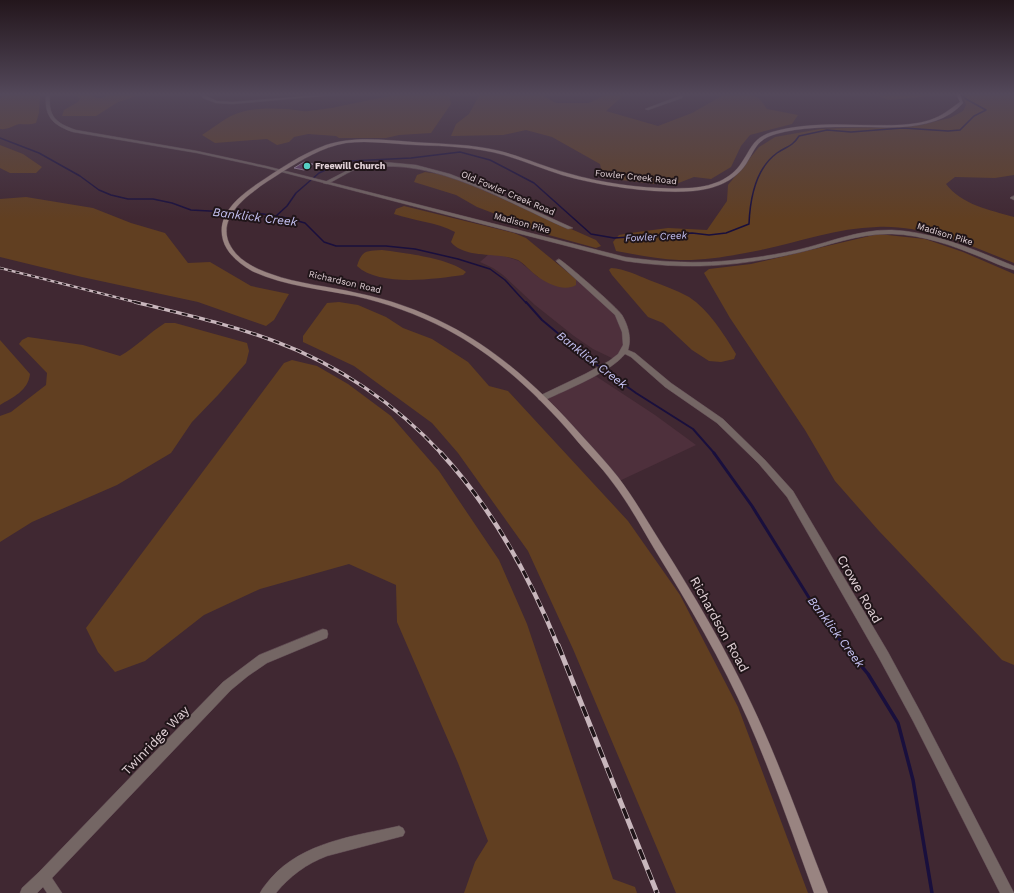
<svg xmlns="http://www.w3.org/2000/svg" width="1014" height="893" font-family="'Work Sans',sans-serif">
	<style>
		.built { fill: #4e303c }
		.green { fill: #613f21 }
		.lines { fill: none; stroke-linecap: round; stroke-linejoin: round }
		.stream-far3 { stroke: #190f3d; stroke-width: 1.5 }
		.stream-far2 { stroke: #190f3d; stroke-width: 2 }
		.stream-far1 { stroke: #190f3d; stroke-width: 3 }
		.stream { stroke: #190f3d; stroke-width: 3.5 }
		.building { fill: #65406c; stroke: #9c899f }
		.minor-casing { stroke: #5d4750; stroke-width: 1 }
		.tertiary-casing { stroke: #5d4750; stroke-width: 1 }
		.secondary-casing { stroke: #5d4750; stroke-width: 1 }
		.minor { fill: #746664; fill-rule: evenodd }
		.tertiary { fill: #746664; fill-rule: evenodd }
		.secondary { fill: #998481; fill-rule: evenodd }
		.rail-far3-casing { stroke: #c8b6bc; stroke-width: 2.5 }
		.rail-far2-casing { stroke: #c8b6bc; stroke-width: 3.5 }
		.rail-far1-casing { stroke: #c8b6bc; stroke-width: 4.5 }
		.rail-casing { stroke: #c8b6bc; stroke-width: 5 }
		.rail-far3 { stroke: #201519; stroke-width: 1.5; stroke-dasharray: 4; stroke-linecap: butt }
		.rail-far2 { stroke: #201519; stroke-width: 2; stroke-dasharray: 6; stroke-linecap: butt }
		.rail-far1 { stroke: #201519; stroke-width: 3; stroke-dasharray: 8; stroke-linecap: butt }
		.rail { stroke: #201519; stroke-width: 3.5; stroke-dasharray: 11; stroke-linecap: butt }
		.poi-dot { fill: #56cec4; stroke: #201519; stroke-width: 1.5 }
		.labels { text-anchor: middle; stroke-width: 4; stroke-linejoin: round; paint-order: stroke }
		.far-poi-label { font-size: 9px; font-weight: bold; fill: #e2d2d7; stroke: #201519; text-anchor: start }
		.far-street-label { font-size: 9px; fill: #e2d2d7; stroke: #201519 }
		.far-water-label { font-size: 10px; font-style: italic; fill: #c4c1f2; stroke: #201519 }
		.water-label { font-size: 12px; font-style: italic; fill: #c4c1f2; stroke: #201519 }
		.near-street-label { font-size: 13px; fill: #e2d2d7; stroke: #201519 }
	</style>
	<rect width="100%" height="100%" fill="#402832"/>
	<path class="built" d="M489 254 504 256 519 261 538 277 576 285V279L612 307 627 341 616 360 593 349 574 336 535 305 503 275 493 268 480 262Z
		M591 373 655 415 696 445 617 482 542 398Z"/>
	<path class="green" d="M4 94H40L39 113 36 123C30 125 25 124 19 124 12 126 8 130 0 129V99Z
		M56 94H92V96C104 102 104 94 113 94 123 93 133 94 143 94L118 102 96 116H62L64 110 78 102 80 98 73 95Z
		M403 94H449L451 104 431 133 399 135 386 138H339L336 136 308 134 294 137 289 142 277 145 267 139 215 143 202 135C212 129 222 120 233 115 248 108 268 108 285 109 293 109 300 112 309 111 341 108 371 98 403 94Z
		M480 94H540L556 103H589L607 94H625L606 111 658 126 692 113 725 94H748L759 98 767 109 798 115 792 124 750 135 741 146 731 167 711 179 694 177 676 184H656L603 178 600 164 552 137 526 130 503 135 451 136 456 124 469 114Z
		M871 94H930L931 96 889 100Z
		M960 94H1014V175L995 178 955 177 946 184C962 205 990 210 1014 217V263C971 246 925 225 877 227 837 228 799 242 761 250 736 255 705 261 679 260 658 259 637 255 616 251L613 242 619 235 630 233 668 228 707 230 727 201 728 185 759 147 775 137 820 129 920 125 950 118 963 111 966 105 964 99Z
		M0 145 23 154 42 167 36 173H10L0 168Z
		M425 172 446 175 467 183 596 240 601 246 596 248 545 234 528 227 519 221 506 218 477 207 456 195 414 182 417 175Z
		M26 197 93 208 131 223 165 233 188 263 210 262 251 286 289 294 274 320 266 326 198 302 82 277 0 257V199Z
		M404 206 514 233 526 238 576 279V285C565 292 547 284 537 276 530 271 525 264 518 260 499 252 464 259 451 242L455 232C437 222 414 221 394 214L396 209Z
		M878 234 925 239 963 252 1014 274V665L1002 660 879 531 835 481 805 430 730 318 704 273 709 269 751 264Z
		M382 250C404 253 449 258 466 272L463 275C435 279 379 287 357 266 362 250 366 251 382 250Z
		M611 268C625 269 637 275 649 280 662 285 676 290 689 297 709 310 723 333 736 354L734 359 721 362 709 361 692 350 663 323 648 317 612 275 609 270Z
		M339 302 358 305 386 317 403 328 432 339 468 362 489 386 508 391 628 521 680 595 738 707 808 893H676L573 649 528 551 458 453 432 423 354 366 303 342V336L327 303Z
		M165 323H175L247 343 249 351 246 363 218 395 192 422 171 453 117 485 32 522 0 542V416L11 412 46 385 47 373 19 344 22 340 28 337 83 345 120 356C136 347 149 333 165 323Z
		M0 340 30 374C28 391 13 397 0 405Z
		M292 360 317 366 348 384 391 416 439 471 499 560 527 624 613 879 635 887 637 893H464L475 862 488 841 458 763 397 622 396 585 349 564 260 589 204 615 145 661 115 672 98 652 86 628 284 363Z"/>
	<g class="lines">
		<path class="stream-far3" d="M0 138 39 153 80 176 99 190 111 195 128 199H153L172 203 191 210 263 214 287 218 305 223 324 242 336 246H386L415 249 458 259 490 269 505 280 526 303
			M276 216 287 206 296 193 319 173 334 166 350 161 411 158 460 152 490 160 534 183 591 234 614 238 692 233 709 235 726 233 749 224C750 199 755 169 777 153 787 146 792 147 799 136L827 130 851 132 903 128 948 131 960 130 974 116 986 110 966 99 961 94"/>
		<path class="stream-far2" d="M526 302 542 320 590 360 636 393 693 429 715 454"/>
		<path class="stream-far1" d="M714 453 752 506 821 617 845 646"/>
		<path class="stream" d="M844 645 868 674 898 723 913 780 932 893"/>
	</g>
	<path class="building" d="M304 162 313 164 304 170 294 168Z"/>
	<g class="lines">
		<g class="minor-casing">
			<path id="minor" d="M201 94H205L206 96 217 101 232 102 333 94H346L232 104 216 103 203 98Z
				M679 94H683L682 98 648 110 645 109 679 96Z
				M384 162 416 165 450 174 483 187 573 228 568 229C510 204 434 157 369 168 364 168 359 168 354 170 345 174 336 180 327 184L323 183 352 168Z
				M1014 196V200L1010 198 1011 197Z
				M559 259C565 262 618 308 622 315 628 325 632 338 628 350L635 353 671 383 723 419 765 460 793 491 888 652 921 713 1014 893H1000L913 721 880 660 787 497 759 464 717 423 665 387 631 357 625 354C611 372 566 390 545 400H539L538 398 539 396 585 374 609 361 618 354 623 345 622 332 615 315 557 262 556 261Z
				M323 629 327 630 328 634 327 638 267 663 248 676 231 690 52 878 62 893H47L43 887 37 893H20L22 888 39 872 144 763 223 682 259 655Z
				M399 826 403 828 405 832 403 836 327 856C306 864 290 876 276 893H260C263 887 267 883 271 878 303 842 354 836 399 826Z"/>
		</g>
		<g class="tertiary-casing">
			<path id="tertiary" d="M46 94H50C48 116 55 123 76 130L197 151 266 166 625 257C688 266 735 263 797 250 828 243 859 229 892 230 935 232 975 250 1014 266V270C1003 267 993 262 983 258 954 246 924 235 892 234 859 233 828 246 797 253 735 267 688 270 625 261L266 168 197 153 73 132C53 125 44 117 46 94Z"/>
		</g>
		<g class="secondary-casing">
			<path id="secondary" d="M956 94H960L963 103C959 107 955 111 950 114 922 131 886 127 855 127 830 127 799 127 776 134 756 140 756 148 746 164 734 182 714 189 693 191 654 194 600 186 562 175 543 169 524 161 504 155 475 147 446 146 416 145 393 144 369 140 346 143 322 147 302 160 282 172 272 179 262 184 253 192 237 204 220 222 229 243 237 260 254 268 271 274 298 284 328 286 357 293 388 299 419 310 448 325 501 352 544 393 583 437 595 450 607 463 618 477 634 498 647 521 661 543 694 595 726 649 752 705 781 766 803 830 828 893H814C793 835 773 777 748 720 722 661 689 605 655 550 642 528 629 504 613 483 601 466 586 452 573 436 537 394 495 355 446 329 417 314 386 303 355 296 321 289 284 286 252 271 240 264 227 254 223 240 216 215 238 197 257 184 278 170 301 154 326 145 354 136 384 140 413 142 442 144 472 144 500 151 523 157 545 167 567 173 605 184 650 190 689 188 710 187 731 180 742 162 752 147 753 138 772 132 799 124 832 124 860 125 883 125 908 127 930 120 942 116 950 109 960 102Z"/>
		</g>
		<use href="#minor" class="minor"/>
		<use href="#tertiary" class="tertiary"/>
		<use href="#secondary" class="secondary"/>
		<g class="rail-far3-casing">
			<path id="rail-far3" d="M0 268 139 303"/>
		</g>
		<g class="rail-far2-casing">
			<path id="rail-far2" d="M135 302C182 314 229 324 274 341 337 364 396 404 442 454"/>
		</g>
		<g class="rail-far1-casing">
			<path id="rail-far1" d="M441 453C493 509 529 575 558 646"/>
		</g>
		<g class="rail-casing">
			<path id="rail" d="M558 645 657 893"/>
		</g>
		<use href="#rail-far3" class="rail-far3"/>
		<use href="#rail-far2" class="rail-far2"/>
		<use href="#rail-far1" class="rail-far1"/>
		<use href="#rail" class="rail"/>
	</g>
	<linearGradient id="sky" x2="0" y2="1"><stop stop-color="#23161c"/><stop offset="0.43" stop-color="#53485a"/><stop offset="1" stop-color="#53485a" stop-opacity="0"/></linearGradient>
	<rect width="1014" height="219" fill="url(#sky)"/>
	<circle class="poi-dot" cx="307" cy="166" r="4"/>
	<g class="labels">
		<g class="far-poi-label">
			<text x="315" y="169">Freewill Church</text>
		</g>
		<g class="far-street-label">
			<text transform="translate(636 177) rotate(6)" y="3">Fowler Creek Road</text>
			<text transform="translate(508 193) rotate(23)" y="3">Old Fowler Creek Road</text>
			<text transform="translate(522 223) rotate(15)" y="3">Madison Pike</text>
			<text transform="translate(945 234) rotate(17)" y="3">Madison Pike</text>
			<text transform="translate(345 282) rotate(13)" y="3">Richardson Road</text>
		</g>
		<g class="far-water-label">
			<text transform="translate(656 236) rotate(-3)" y="4">Fowler Creek</text>
		</g>
		<g class="water-label">
			<text transform="translate(255 217) rotate(7)" y="4">Banklick Creek</text>
			<text transform="translate(592 360) rotate(38)" y="4">Banklick Creek</text>
			<text transform="translate(836 632) rotate(53)" y="4">Banklick Creek</text>
		</g>
		<g class="near-street-label">
			<text transform="translate(860 589) rotate(60)" y="5">Crowe Road</text>
			<text transform="translate(720 624) rotate(61)" y="5">Richardson Road</text>
			<text transform="translate(155 740) rotate(-46)" y="5">Twinridge Way</text>
		</g>
	</g>
</svg>
